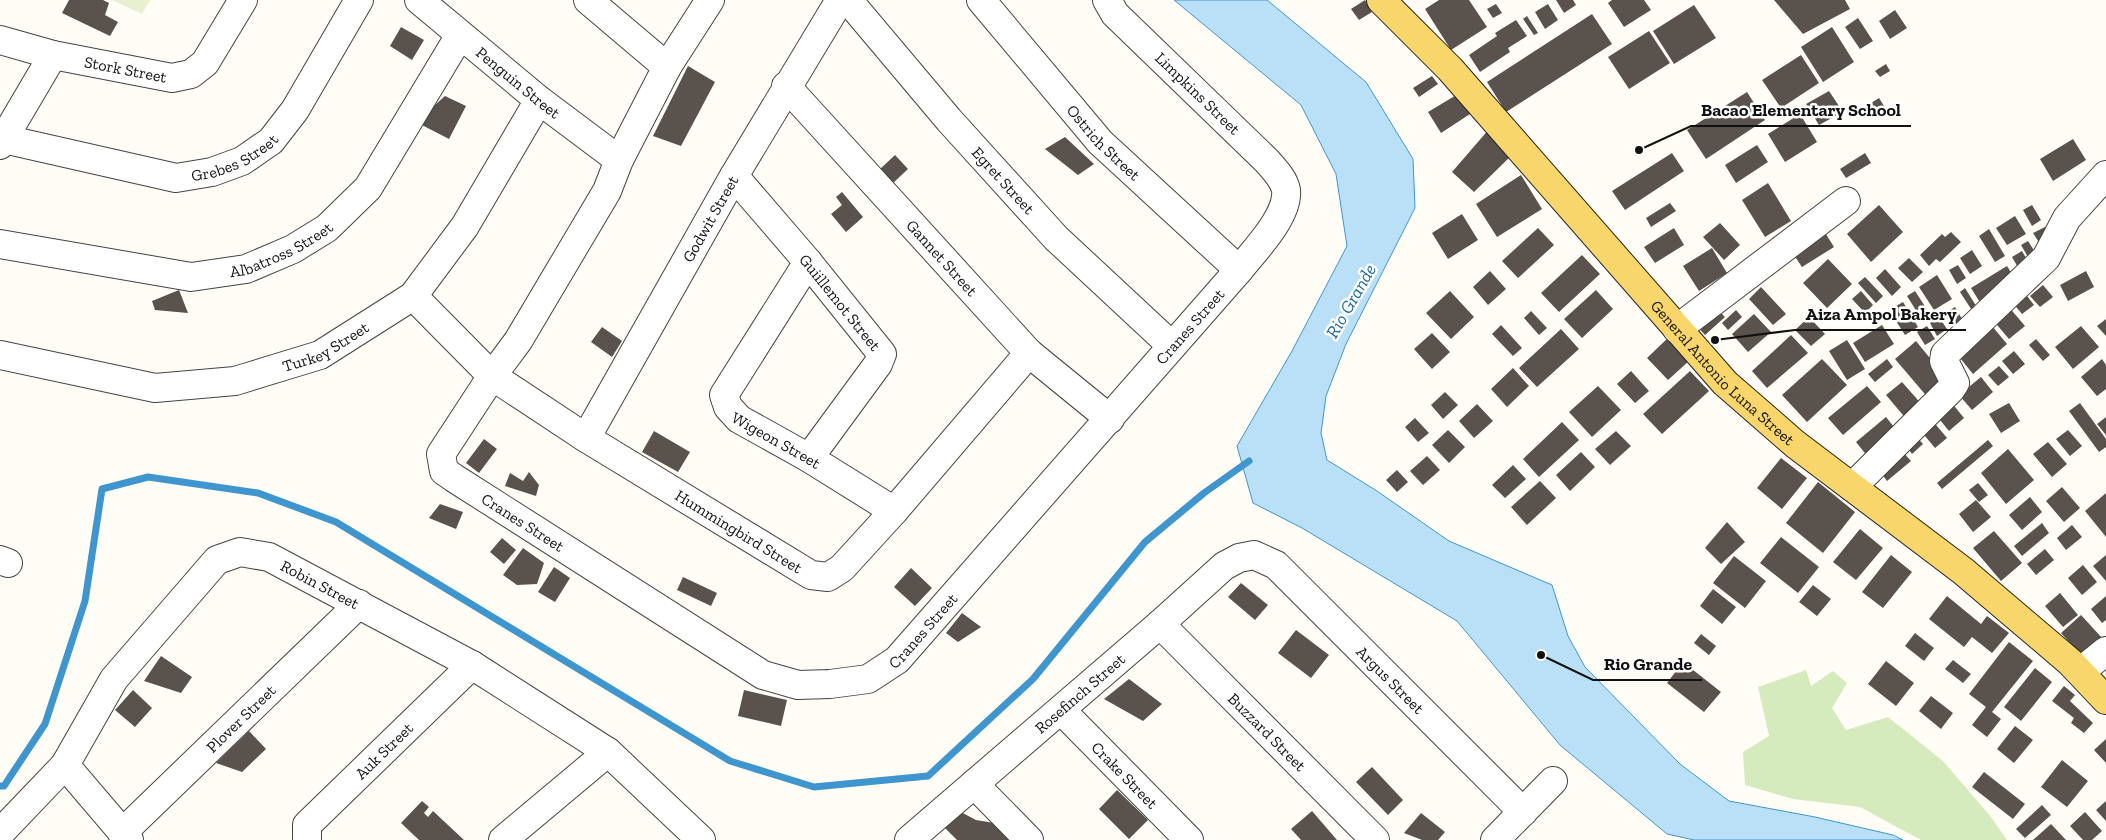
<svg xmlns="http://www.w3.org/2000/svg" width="2106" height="840" font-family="'Zilla Slab',serif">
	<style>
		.green { fill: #d5ebbd }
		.pitch { fill: #e6f2cf }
		.water { fill: #b9e0f7; stroke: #3f96cf }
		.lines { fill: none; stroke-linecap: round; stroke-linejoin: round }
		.stream { stroke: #3f96cf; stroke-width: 7 }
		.building { fill: #5a524d }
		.minor-casing { stroke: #444; stroke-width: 30 }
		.major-casing { stroke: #222; stroke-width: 30 }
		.minor { stroke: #fff; stroke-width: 28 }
		.major { stroke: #f9d66b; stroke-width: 28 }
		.labels { text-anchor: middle; stroke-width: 5; stroke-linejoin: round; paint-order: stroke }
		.street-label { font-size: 16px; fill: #111; stroke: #fff }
		.water-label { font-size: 18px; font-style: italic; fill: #1768a6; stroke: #fff }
		.leader { fill: none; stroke: #111; stroke-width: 2 }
		.callout-dot { fill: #111; stroke: #fff; stroke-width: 2 }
		.callout-label { font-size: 18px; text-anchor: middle; font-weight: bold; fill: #111; stroke: #fff; stroke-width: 5; stroke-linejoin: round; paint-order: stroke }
	</style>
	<rect width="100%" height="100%" fill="#fffdf5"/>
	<path class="green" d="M1806 670 1811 686 1833 671 1847 683 1832 708 1846 730 1888 717 1943 761 1991 817 2007 840H1921L1860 807 1793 799 1745 785 1743 752 1769 736 1758 687Z"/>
	<path class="pitch" d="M112 0H150L142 14Z"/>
	<path class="water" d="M1174 0H1267L1366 82 1413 159 1415 208 1346 344 1326 396 1321 433 1327 460 1377 491 1449 541 1552 585 1568 636 1585 667 1680 764 1729 801 1815 817 1893 835 1903 840H1694L1667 834 1560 745 1457 621 1302 528 1253 503 1237 446 1292 351 1347 246 1336 174 1301 105Z"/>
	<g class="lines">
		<path class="stream" d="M0 786H4L45 724 85 601 102 489 148 477 258 493 336 522 730 761 814 787 928 776 1033 679 1145 542 1204 493 1249 461"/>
	</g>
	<path class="building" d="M69 0H103L109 3 105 15 118 22 110 36 62 13Z
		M1365 0 1372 12 1359 20 1351 9Z
		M1439 0H1469L1487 27 1451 50 1425 9Z
		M1556 0H1573L1576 5 1564 13Z
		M1612 0H1644L1651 10 1624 27 1608 3Z
		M1774 0H1845L1850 9 1803 34Z
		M1496 4 1502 13 1493 18 1487 9Z
		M1548 4 1558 20 1545 29 1535 12Z
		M1694 5 1716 38 1674 64 1653 31Z
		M1895 10 1907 28 1890 39 1879 21Z
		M1592 14 1612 44 1506 112 1487 82Z
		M1527 16 1538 33 1534 35 1523 19Z
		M1858 18 1873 41 1860 49 1845 27Z
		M1516 20 1527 36 1508 48 1510 52 1480 72 1469 55 1497 36 1495 33Z
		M401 27 424 40 412 60 390 46Z
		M1832 27 1854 62 1823 82 1801 47Z
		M1649 31 1670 63 1629 89 1608 57Z
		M1801 55 1819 83 1781 108 1762 80Z
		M1886 64 1890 71 1880 77 1875 71Z
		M688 66 715 82 681 146 653 136Z
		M1432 76 1438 84 1419 97 1413 88Z
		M1829 91 1843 112 1819 125 1806 104Z
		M1747 92 1765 120 1706 159 1687 130Z
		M1458 94 1470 114 1441 133 1428 112Z
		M445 96 466 106 449 139 416 122Z
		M1879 98 1884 106 1876 111 1871 103Z
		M1800 114 1817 142 1785 162 1768 134Z
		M1490 128 1512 155 1474 192 1452 172Z
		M1065 137 1094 164 1078 175 1045 149Z
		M2073 139 2086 160 2053 181 2040 159Z
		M1757 145 1768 162 1736 183 1725 165Z
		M1672 153 1684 171 1625 210 1612 191Z
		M1865 153 1871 163 1846 178 1840 169Z
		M895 155 908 169 892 184 879 170Z
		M1521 175 1542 209 1497 237 1476 204Z
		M1768 183 1791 221 1765 237 1742 200Z
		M842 192 863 217 846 232 831 214 842 205 836 197Z
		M1670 203 1676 211 1651 227 1646 218Z
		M1879 205 1903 232 1871 262 1847 234Z
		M2032 205 2041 220 2032 226 2023 210Z
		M1462 214 1478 240 1448 259 1432 233Z
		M2015 216 2026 234 2007 245 1996 228Z
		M1720 223 1740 245 1724 260 1703 237Z
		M2045 227 2051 237 2040 244 2033 233Z
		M1538 228 1554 245 1518 278 1502 261Z
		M1674 228 1684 245 1655 263 1644 247Z
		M1989 229 2005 256 1995 262 1979 236Z
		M1824 231 1834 247 1802 267 1792 252Z
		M1951 232 1961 242 1940 262 1936 259 1929 266 1920 255 1942 234 1945 237Z
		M2028 241 2035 252 2028 257 2021 245Z
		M1712 248 1727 273 1699 291 1683 266Z
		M1972 250 1982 266 1970 274 1960 258Z
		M2022 251 2030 265 2020 271 2012 257Z
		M1582 255 1600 274 1559 312 1541 293Z
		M1909 258 1923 272 1912 282 1898 268Z
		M1828 259 1852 284 1827 308 1803 283Z
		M1958 265 1966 278 1957 284 1949 270Z
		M2007 266 2017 282 1981 304 1971 288Z
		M1885 269 1901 287 1892 296 1876 278Z
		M1490 271 1506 289 1488 305 1473 287Z
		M2086 271 2094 287 2068 301 2060 285Z
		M1937 275 1952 299 1934 310 1919 287Z
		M1865 277 1883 296 1876 303 1858 283Z
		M2043 285 2053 297 2040 307 2030 296Z
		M1761 287 1786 314 1773 325 1749 299Z
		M1965 288 1978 309 1973 312 1960 292Z
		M179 290 188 313 155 310 152 301Z
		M1596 290 1613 309 1582 338 1564 319Z
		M1450 291 1474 317 1451 339 1426 313Z
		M1861 291 1873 305 1865 313 1852 299Z
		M1915 291 1930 314 1922 320 1907 296Z
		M2024 292 2034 305 2022 314 2012 302Z
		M1903 302 1918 327 1905 335 1889 310Z
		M2008 306 2025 326 2009 339 1992 319Z
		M1715 307 1725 317 1705 335 1696 325Z
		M1955 307 1965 324 1955 330 1944 314Z
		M1736 310 1742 317 1728 330 1722 323Z
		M1531 311 1547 328 1539 335 1524 318Z
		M1754 314 1771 332 1748 352 1732 334Z
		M1809 317 1825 334 1811 346 1795 330Z
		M1939 317 1947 329 1937 336 1930 323Z
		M2106 319V336L2097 326Z
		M1501 325 1522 348 1513 356 1492 334Z
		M1882 325 1894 344 1865 362 1853 343Z
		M1927 326 1935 339 1925 345 1917 332Z
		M1992 326 2007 344 1973 374 1956 353Z
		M2081 326 2099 347 2073 369 2055 347Z
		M602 327 622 341 612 357 591 342Z
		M1561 329 1579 349 1537 387 1519 368Z
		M1432 333 1450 352 1432 369 1414 349Z
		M1791 335 1808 353 1767 388 1752 371Z
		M1669 337 1690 360 1668 380 1647 358Z
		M2036 339 2050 355 2043 361 2029 345Z
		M1847 340 1865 369 1847 380 1829 351Z
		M1916 341 1950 383 1930 400 1895 359Z
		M2014 351 2025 364 2013 374 2002 361Z
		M1822 359 1847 385 1807 422 1782 395Z
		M1887 359 1893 367 1875 382 1868 374Z
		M2102 359 2106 365V389L2097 396 2081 377Z
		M1999 366 2009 377 1998 386 1988 375Z
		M1513 368 1529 386 1507 407 1491 389Z
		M1631 371 1649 391 1635 403 1617 384Z
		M1690 371 1709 391 1662 434 1643 414Z
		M1981 377 1993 392 1972 410 1959 395Z
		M1902 382 1924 407 1908 421 1886 395Z
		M1598 386 1621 410 1592 437 1569 412Z
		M1867 386 1881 402 1843 435 1828 418Z
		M1445 392 1458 405 1443 419 1431 405Z
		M1951 402 1964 418 1949 431 1936 415Z
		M2009 403 2020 421 2001 433 1989 414Z
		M2080 403 2106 439V447L2099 452 2069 411Z
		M1477 404 1493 421 1474 438 1459 421Z
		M1886 417 1898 432 1868 457 1856 442Z
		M2106 417V435L2097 424Z
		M1415 418 1429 433 1418 442 1405 427Z
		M1932 420 1947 438 1935 448 1920 430Z
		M1562 422 1579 440 1539 477 1523 459Z
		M1448 430 1465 447 1449 463 1432 445Z
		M2068 430 2082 446 2070 456 2056 439Z
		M654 431 690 452 678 472 642 452Z
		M1616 431 1631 446 1610 465 1595 449Z
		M1915 435 1923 444 1912 454 1905 444Z
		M484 439 497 449 479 473 466 463Z
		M1988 440 1993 446 1942 489 1937 483Z
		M2048 442 2067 464 2052 477 2033 454Z
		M2008 449 2034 480 2006 504 1981 473Z
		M1902 451 1911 461 1887 481 1879 470Z
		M1581 452 1595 467 1570 491 1556 475Z
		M1427 456 1440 470 1423 485 1410 471Z
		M1781 458 1807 478 1782 509 1757 488Z
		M1513 465 1526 479 1505 498 1492 485Z
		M1397 470 1408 482 1397 492 1386 480Z
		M529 472 539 485 536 496 505 486 510 473 523 481Z
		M1540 481 1556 498 1527 525 1511 507Z
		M1818 482 1855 512 1823 553 1786 523Z
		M1978 483 1988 495 1979 502 1969 490Z
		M2062 487 2080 508 2064 522 2046 501Z
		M2106 493V537L2085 511Z
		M2030 497 2042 512 2022 530 2009 515Z
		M1976 500 1991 517 1973 532 1959 514Z
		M440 504 463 512 456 529 429 518Z
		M1727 522 1745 542 1721 564 1705 548Z
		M2042 523 2049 533 2022 556 2014 546Z
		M2072 525 2082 537 2066 550 2057 538Z
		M1860 529 1883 548 1856 580 1833 562Z
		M1994 531 2022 563 2001 581 1973 548Z
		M1781 537 1819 567 1798 593 1760 563Z
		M502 538 516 550 504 564 490 552Z
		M523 548 544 563 537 584 517 585 503 575Z
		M2045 549 2054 560 2036 575 2027 564Z
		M1891 555 1912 572 1883 608 1862 592Z
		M2106 555V581L2093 566Z
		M1734 556 1766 581 1745 608 1713 583Z
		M2083 565 2097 582 2082 595 2068 578Z
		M554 567 570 578 555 602 538 592Z
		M911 568 932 588 915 606 894 587Z
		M683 577 717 593 711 606 677 590Z
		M1241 583 1268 605 1255 620 1228 597Z
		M1813 585 1831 599 1817 616 1799 602Z
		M1713 589 1736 607 1722 624 1700 606Z
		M2060 593 2078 615 2063 627 2045 606Z
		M1947 596 1981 624 1987 616 2009 633 1992 653 1972 637 1964 647 1929 619Z
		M2106 596V620L2102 623 2091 609Z
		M962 613 981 627 958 642 946 633Z
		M2081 615 2103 639 2083 657 2061 633Z
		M1296 630 1329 655 1311 678 1278 653Z
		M1915 633 1934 648 1924 661 1905 646Z
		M1701 634 1716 646 1709 655 1694 643Z
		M2009 642 2033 661 1992 712 2001 719 1987 737 1972 725 1986 707 1969 694Z
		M161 656 192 677 181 693 144 681Z
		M1953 660 1971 674 1963 683 1945 669Z
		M1886 661 1914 683 1896 706 1868 684Z
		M1683 662 1721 692 1704 712 1667 683Z
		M2035 668 2052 682 2021 721 2004 707Z
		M1129 679 1162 704 1143 721 1104 699Z
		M2064 686 2075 695 2070 701 2093 723 2084 733 2071 723 2074 718 2052 701Z
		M133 690 152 708 135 727 115 710Z
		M744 690 787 700 781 726 738 716Z
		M1931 696 1953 713 1941 729 1919 711Z
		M2015 726 2033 740 2014 763 1997 749Z
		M249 731 266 749 242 772 216 763Z
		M2106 739V763L2094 750Z
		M2062 760 2088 781 2067 807 2041 787Z
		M1372 767 1403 800 1388 815 1356 782Z
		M1984 772 2025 804 2013 819 1972 787Z
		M1117 790 1148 820 1129 839 1099 809Z
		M422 801 429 807 424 813 428 817 433 811 464 840H419L401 823Z
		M2106 801V821L2096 810Z
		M2042 805 2051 815 2025 838 2016 829Z
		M957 810 976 820 1000 824 1016 840H957L942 825Z
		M1312 811 1337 840H1301L1291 829Z
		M2085 812 2102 831 2092 840H2083L2070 826Z
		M1421 813 1445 832 1438 840H1422L1404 833Z
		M2051 824 2066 840H2033Z"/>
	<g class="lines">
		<g class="minor-casing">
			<g id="minor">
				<path id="s1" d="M419 0 539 100 619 160"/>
				<path d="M588 0 667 67"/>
				<path id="s2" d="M710 0 667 67 619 160 607 191 518 341 492 376 441 454 444 471 454 478 763 675 798 685 830 684 868 679 897 660 1239 270C1254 251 1289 216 1286 190 1284 179 1274 169 1267 161L1115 14 1107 0"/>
				<path id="s3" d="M848 0 949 120 1056 238 1172 346"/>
				<path id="s4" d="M981 0 1100 142 1239 270"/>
				<path id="s5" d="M0 40 53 55 172 78 191 74 205 63 243 0"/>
				<path id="s6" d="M786 86 1029 353 1110 419"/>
				<path id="s7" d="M4 139 176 178 212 172 242 161 271 141 295 110 359 0"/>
				<path d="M0 145 53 55"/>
				<path id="s8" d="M734 176 808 262 882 354 878 364 809 458"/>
				<path id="s9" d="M0 244 191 277 246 269 293 249 327 228 368 188 460 35"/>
				<path id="s10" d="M808 262 724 395 728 407 739 419 809 458 894 511"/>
				<path id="s11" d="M413 296 492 376 586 438 811 575 828 577 842 568 894 511 1029 353"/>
				<path d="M1677 329 1846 201"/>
				<path id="s12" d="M0 355 155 388 235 381 320 355 413 296 465 226 539 100"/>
				<path id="s13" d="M586 438 734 176 840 0"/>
				<path d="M1852 487 1951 389 1955 383 1944 361 1945 354 2046 258 2067 218 2106 175"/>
				<path d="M0 560 8 563"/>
				<path id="s14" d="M1160 624 1375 840"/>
				<path d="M2080 672 2106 651"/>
				<path id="s15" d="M1061 710 1189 840"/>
				<path d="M65 765 129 840"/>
				<path d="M974 784 1029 840"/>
				<path id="s16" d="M0 833 65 765 114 679 217 560 240 552 269 557 472 665 608 752 701 840"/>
				<path id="s17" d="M122 833 359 604"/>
				<path id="s18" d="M307 840V825L472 665"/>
				<path d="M503 840 608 752"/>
				<path id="s19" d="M909 840 1160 624 1224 566 1239 558 1254 555 1276 565 1523 812"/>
				<path d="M1495 840 1553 781"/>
			</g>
		</g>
		<g class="major-casing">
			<g id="major">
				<path id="s20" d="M1381 0 1450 69 1725 383 1795 444 1963 571 2070 662 2106 700"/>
			</g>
		</g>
		<use href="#minor" class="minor"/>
		<use href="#major" class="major"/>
	</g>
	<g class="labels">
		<g class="street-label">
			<text dy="6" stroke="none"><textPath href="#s5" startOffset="129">Stork Street</textPath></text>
			<text dy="6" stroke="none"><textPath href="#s1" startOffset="129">Penguin Street</textPath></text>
			<text transform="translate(1198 93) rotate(44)" y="6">Limpkins Street</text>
			<text dy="6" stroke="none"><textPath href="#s4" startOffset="188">Ostrich Street</textPath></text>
			<text dy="6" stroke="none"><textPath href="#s7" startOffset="239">Grebes Street</textPath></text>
			<text dy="6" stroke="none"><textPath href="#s3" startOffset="238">Egret Street</textPath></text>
			<text dy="6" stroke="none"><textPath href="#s13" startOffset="252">Godwit Street</textPath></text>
			<text dy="6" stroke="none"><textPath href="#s9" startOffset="289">Albatross Street</textPath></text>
			<text dy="6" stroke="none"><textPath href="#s6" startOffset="232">Gannet Street</textPath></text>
			<text dy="6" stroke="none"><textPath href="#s8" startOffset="165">Guiillemot Street</textPath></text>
			<text dy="6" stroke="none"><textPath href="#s2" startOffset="1510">Cranes Street</textPath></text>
			<text dy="6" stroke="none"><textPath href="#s12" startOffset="336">Turkey Street</textPath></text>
			<text dy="6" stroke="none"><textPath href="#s20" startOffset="506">General Antonio Luna Street</textPath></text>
			<text dy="6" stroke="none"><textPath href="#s10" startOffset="229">Wigeon Street</textPath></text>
			<text dy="6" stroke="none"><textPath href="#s2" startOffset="640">Cranes Street</textPath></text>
			<text dy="6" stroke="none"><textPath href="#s11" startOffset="404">Hummingbird Street</textPath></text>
			<text dy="6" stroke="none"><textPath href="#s16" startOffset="462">Robin Street</textPath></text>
			<text dy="6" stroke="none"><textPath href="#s2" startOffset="1105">Cranes Street</textPath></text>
			<text dy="6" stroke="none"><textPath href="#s19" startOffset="636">Argus Street</textPath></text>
			<text dy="6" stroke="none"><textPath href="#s19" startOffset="225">Rosefinch Street</textPath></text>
			<text dy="6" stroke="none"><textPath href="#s17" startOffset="165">Plover Street</textPath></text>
			<text dy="6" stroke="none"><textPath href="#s14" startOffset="152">Buzzard Street</textPath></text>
			<text dy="6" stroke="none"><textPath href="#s18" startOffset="122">Auk Street</textPath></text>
			<text dy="6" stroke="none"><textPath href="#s15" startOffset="91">Crake Street</textPath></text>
		</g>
		<g class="water-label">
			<text transform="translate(1351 301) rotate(-60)" y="6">Rio Grande</text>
		</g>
	</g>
	<path class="leader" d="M1639 150L1691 126H1911M1715 340L1795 330H1966M1541 655L1593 680H1702"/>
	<g class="callout-dot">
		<circle cx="1639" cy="150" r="5"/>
		<circle cx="1715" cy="340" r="5"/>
		<circle cx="1541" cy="655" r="5"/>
	</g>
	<g class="callout-label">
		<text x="1801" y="116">Bacao Elementary School</text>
		<text x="1881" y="320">Aiza Ampol Bakery</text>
		<text x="1648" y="670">Rio Grande</text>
	</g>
</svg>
